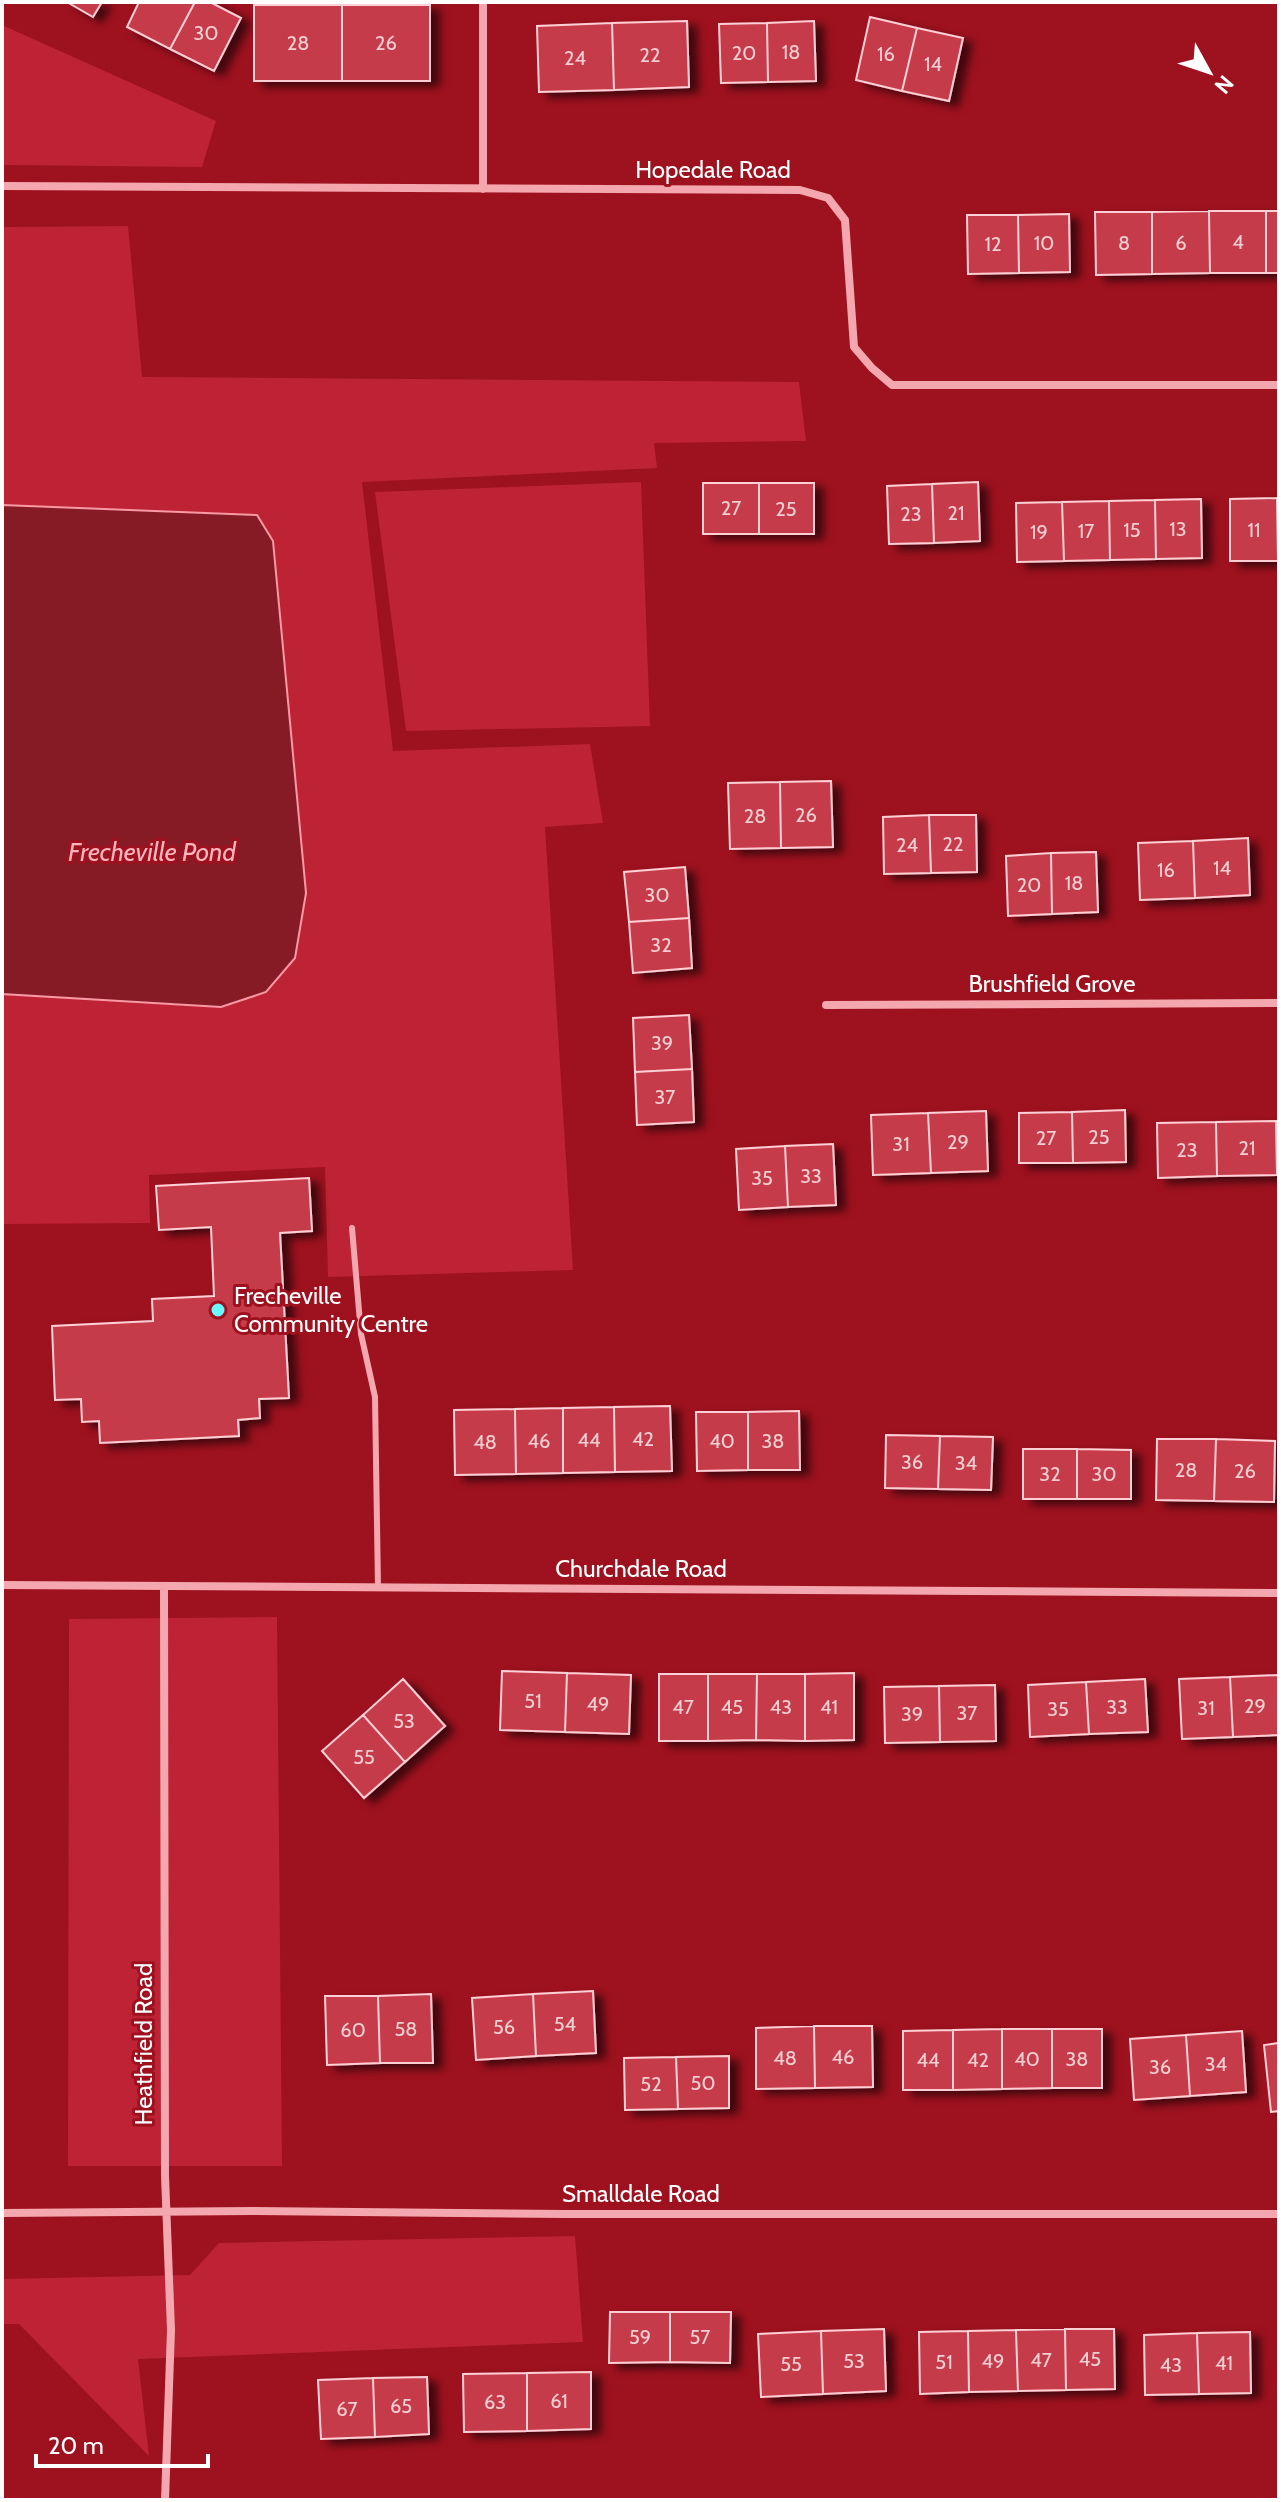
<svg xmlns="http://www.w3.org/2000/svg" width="1281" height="2502" font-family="Cabin,sans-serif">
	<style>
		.green { fill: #bd2334 }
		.water { fill: #871b25; stroke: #f899a5; stroke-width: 2 }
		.building { fill: #c63a48; stroke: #fed0d5; stroke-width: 2; filter: url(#shadow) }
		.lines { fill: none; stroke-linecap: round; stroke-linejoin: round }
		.lane { stroke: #f5a7b0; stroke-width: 6 }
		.street { stroke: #f5a7b0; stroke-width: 8 }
		.poi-dot { fill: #6bf7ff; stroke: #9e111e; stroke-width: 3 }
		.labels { text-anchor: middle; stroke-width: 6; stroke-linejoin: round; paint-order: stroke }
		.number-label { font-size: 20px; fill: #f1ced1 }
		.street-label { font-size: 24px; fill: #fff; stroke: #9e111e }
		.poi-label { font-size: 24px; fill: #fff; stroke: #9e111e; text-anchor: start }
		.water-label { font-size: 26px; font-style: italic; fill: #fbb4bc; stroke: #9e111e }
	</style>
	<defs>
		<filter id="shadow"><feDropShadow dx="9" dy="5" stdDeviation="4" flood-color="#0009"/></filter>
	</defs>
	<rect width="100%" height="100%" fill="#9e111e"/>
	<path class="green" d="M2 25 216 121 202 167 2 165Z
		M128 226 142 377 799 382 806 441 654 443 657 468 362 482 393 751 590 744 603 823 545 827 573 1270 328 1277 325 1167 149 1175 150 1223 2 1224V227Z
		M641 482 650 726 406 731 375 492Z
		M277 1617 282 2166H68L69 1619Z
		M575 2236 583 2342 138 2359 149 2456 19 2324H2V2279L190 2275 219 2243Z"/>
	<path class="water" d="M2 505 257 515 273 541 306 893 295 958 266 992 221 1007 2 994Z"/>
	<path class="building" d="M67 2H102L93 17Z
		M139 2H195L170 49 127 27Z
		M195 2H210L241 18 214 71 170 49Z
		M254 5H342V81H254Z
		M342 5H430V81H342Z
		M870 17 917 28 902 91 856 80Z
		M687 21 689 87 614 90 612 23Z
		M814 21 816 81 768 82 767 23Z
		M612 23 614 90 539 92 537 26Z
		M767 23 768 82 721 83 719 24Z
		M917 28 963 38 949 101 902 91Z
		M1209 211H1266V273H1210Z
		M1209 211 1210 273 1152 274V212Z
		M1266 211H1279V273H1266Z
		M1095 212H1152V274L1096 275Z
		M1069 214 1070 272 1019 273 1018 215Z
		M967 215H1018L1019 273 968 274Z
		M978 482 980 541 934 543 932 484Z
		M703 483H759V534H703Z
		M759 483H814V534H759Z
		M932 484 934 543 889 544 887 486Z
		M1277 498 1278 561H1230V499Z
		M1277 498H1279V561H1278Z
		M1201 499 1202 558 1156 559 1155 500Z
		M1155 500 1156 559 1110 560 1109 501Z
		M1109 501 1110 560 1064 561 1062 502Z
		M1062 502 1064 561 1017 562 1016 503Z
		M831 781 833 847 781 848 780 782Z
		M780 782 781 848 730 849 728 783Z
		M929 815 931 873 884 874 883 817Z
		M929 815H976L977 872 931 873Z
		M1248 838 1250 895 1195 898 1193 841Z
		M1193 841 1195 898 1140 900 1138 843Z
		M1096 852 1098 912 1052 914 1051 853Z
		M1051 853 1052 914 1008 916 1006 856Z
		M685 867 689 918 629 922 624 872Z
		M689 918 692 968 633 973 629 922Z
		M689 1015 692 1069 635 1072 633 1018Z
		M692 1069 694 1122 637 1125 635 1072Z
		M1125 1110 1126 1162 1073 1163 1072 1112Z
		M986 1111 988 1171 931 1173 928 1113Z
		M1072 1112 1073 1163H1019V1113Z
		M928 1113 931 1173 873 1175 871 1115Z
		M1276 1121 1277 1175 1217 1176 1216 1122Z
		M1216 1122 1217 1176 1158 1178 1157 1123Z
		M833 1144 836 1205 788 1207 785 1146Z
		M785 1146 788 1207 739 1210 736 1149Z
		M309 1178 312 1231 280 1233 289 1398 259 1399 260 1418 238 1420 239 1436 100 1443 99 1421 82 1422 81 1399 55 1400 52 1326 153 1321 152 1299 214 1296 211 1227 159 1230 156 1186Z
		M670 1406 672 1471 615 1472 614 1407Z
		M614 1407 615 1472 563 1473V1408Z
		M563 1408V1473L516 1474 515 1409Z
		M515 1409 516 1474 455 1475 454 1410Z
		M799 1411 800 1470H748V1412Z
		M696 1412H748V1470L697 1471Z
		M886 1435 940 1436 938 1489 885 1488Z
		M940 1436 993 1437 991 1490 938 1489Z
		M1157 1439H1216L1214 1501 1156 1500Z
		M1216 1439 1275 1441 1274 1502 1214 1501Z
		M1023 1449H1077V1499H1023Z
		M1077 1449 1131 1450V1499H1077Z
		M502 1671 567 1673 565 1732 500 1730Z
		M567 1673 631 1675 629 1734 565 1732Z
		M854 1673V1740L805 1741V1674Z
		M659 1674H708V1741H659Z
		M708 1674H757L756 1740 708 1741Z
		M757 1674H805V1741L756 1740Z
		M1279 1675V1735L1233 1737 1230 1677Z
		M1230 1677 1233 1737 1182 1739 1179 1679Z
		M403 1679 445 1726 405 1762 363 1715Z
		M1145 1679 1148 1732 1089 1734 1086 1682Z
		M1086 1682 1089 1734 1030 1737 1028 1685Z
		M995 1685 996 1741 940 1742 939 1686Z
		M939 1686 940 1742 885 1743 884 1687Z
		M363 1715 405 1762 364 1798 322 1751Z
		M593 1991 596 2053 536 2056 533 1994Z
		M431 1994 433 2063H380L378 1996Z
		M533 1994 536 2056 476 2060 472 1998Z
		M325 1996H378L380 2063 327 2065Z
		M814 2026 815 2088 756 2089V2028Z
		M814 2026H872L873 2087 815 2088Z
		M1002 2029H1052V2088L1002 2089Z
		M1002 2029V2089L953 2090V2030Z
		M1052 2029H1102V2088H1052Z
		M953 2030V2090H903V2031Z
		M1242 2031 1246 2092 1190 2096 1186 2035Z
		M1186 2035 1190 2096 1134 2100 1130 2039Z
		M1279 2043V2111L1271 2112 1264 2045Z
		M729 2056V2108L678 2109 676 2057Z
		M676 2057 678 2109 625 2110 624 2058Z
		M610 2312H670V2362L609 2363Z
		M670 2312H731L730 2363 670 2362Z
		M884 2329 886 2391 823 2394 821 2331Z
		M1065 2329H1114L1115 2389 1066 2390Z
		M1065 2329 1066 2390 1018 2391 1016 2330Z
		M1016 2330 1018 2391 969 2392 968 2331Z
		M821 2331 823 2394 761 2397 758 2334Z
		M968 2331 969 2392 920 2394 919 2332Z
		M1250 2332 1251 2393 1199 2394 1197 2333Z
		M1197 2333 1199 2394 1145 2395 1144 2335Z
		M591 2372V2429L527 2431V2373Z
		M527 2373V2431L464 2432 463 2374Z
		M427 2377 429 2434 375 2437 373 2378Z
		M373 2378 375 2437 321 2439 318 2380Z"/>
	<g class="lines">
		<path class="lane" d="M352 1228 361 1334 375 1397 378 1587"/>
		<path class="street" d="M483 2V189
			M2 186 800 190 828 198 845 220 854 347 872 368 892 385H1279
			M826 1005 1279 1003
			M2 1585 1279 1593
			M164 1587 165 2176 171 2330 165 2500
			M2 2213 253 2211 565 2214H1279"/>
	</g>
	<circle class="poi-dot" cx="218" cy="1310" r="8"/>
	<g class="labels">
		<g class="number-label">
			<text x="206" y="40">30</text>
			<text x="298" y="50">28</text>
			<text x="386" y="50">26</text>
			<text x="791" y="59">18</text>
			<text x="744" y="60">20</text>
			<text x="886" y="61">16</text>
			<text x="650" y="62">22</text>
			<text x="575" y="65">24</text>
			<text x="933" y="71">14</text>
			<text x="1238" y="249">4</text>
			<text x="1044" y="250">10</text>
			<text x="1124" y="250">8</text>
			<text x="1181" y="250">6</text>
			<text x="993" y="251">12</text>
			<text x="731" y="515">27</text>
			<text x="786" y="516">25</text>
			<text x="956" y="520">21</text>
			<text x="911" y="521">23</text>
			<text x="1178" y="536">13</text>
			<text x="1132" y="537">15</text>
			<text x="1254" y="537">11</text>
			<text x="1086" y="538">17</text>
			<text x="1039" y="539">19</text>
			<text x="806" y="822">26</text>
			<text x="755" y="823">28</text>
			<text x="953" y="851">22</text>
			<text x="907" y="852">24</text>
			<text x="1222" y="875">14</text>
			<text x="1166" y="877">16</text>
			<text x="1074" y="890">18</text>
			<text x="1029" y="892">20</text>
			<text x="657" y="902">30</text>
			<text x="661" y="952">32</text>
			<text x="662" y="1050">39</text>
			<text x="665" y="1104">37</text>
			<text x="1099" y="1144">25</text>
			<text x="1046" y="1145">27</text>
			<text x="958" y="1149">29</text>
			<text x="901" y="1151">31</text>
			<text x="1247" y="1155">21</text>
			<text x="1187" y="1157">23</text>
			<text x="811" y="1183">33</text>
			<text x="762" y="1185">35</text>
			<text x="643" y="1446">42</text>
			<text x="589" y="1447">44</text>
			<text x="539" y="1448">46</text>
			<text x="722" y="1448">40</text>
			<text x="773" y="1448">38</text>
			<text x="485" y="1449">48</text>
			<text x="912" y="1469">36</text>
			<text x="966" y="1470">34</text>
			<text x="1186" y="1477">28</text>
			<text x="1245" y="1478">26</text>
			<text x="1050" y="1481">32</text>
			<text x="1104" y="1481">30</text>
			<text x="533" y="1708">51</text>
			<text x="598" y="1711">49</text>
			<text x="1255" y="1713">29</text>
			<text x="683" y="1714">47</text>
			<text x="732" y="1714">45</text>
			<text x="781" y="1714">43</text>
			<text x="829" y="1714">41</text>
			<text x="1117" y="1714">33</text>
			<text x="1206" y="1715">31</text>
			<text x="1058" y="1716">35</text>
			<text x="967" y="1720">37</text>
			<text x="912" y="1721">39</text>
			<text x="404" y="1728">53</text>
			<text x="364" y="1764">55</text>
			<text x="565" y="2031">54</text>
			<text x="504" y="2034">56</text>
			<text x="406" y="2036">58</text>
			<text x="353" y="2037">60</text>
			<text x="843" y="2064">46</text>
			<text x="785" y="2065">48</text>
			<text x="1027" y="2066">40</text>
			<text x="1077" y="2066">38</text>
			<text x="928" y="2067">44</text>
			<text x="978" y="2067">42</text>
			<text x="1216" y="2071">34</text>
			<text x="1160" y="2074">36</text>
			<text x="703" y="2090">50</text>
			<text x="651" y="2091">52</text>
			<text x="640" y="2344">59</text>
			<text x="700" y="2344">57</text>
			<text x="1090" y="2366">45</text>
			<text x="1041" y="2367">47</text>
			<text x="854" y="2368">53</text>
			<text x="993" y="2368">49</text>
			<text x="944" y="2369">51</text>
			<text x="1224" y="2370">41</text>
			<text x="791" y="2371">55</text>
			<text x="1171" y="2372">43</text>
			<text x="559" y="2408">61</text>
			<text x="495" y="2409">63</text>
			<text x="401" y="2413">65</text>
			<text x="347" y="2416">67</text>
		</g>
		<g class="street-label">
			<text x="713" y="178">Hopedale Road</text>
			<text x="1052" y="992">Brushfield Grove</text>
			<text x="641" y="1577">Churchdale Road</text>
			<text transform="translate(144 2044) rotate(-90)" y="8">Heathfield Road</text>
			<text x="641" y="2202">Smalldale Road</text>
		</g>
		<g class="poi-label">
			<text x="234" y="1304">Frecheville<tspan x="234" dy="28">Community Centre</tspan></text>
		</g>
		<g class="water-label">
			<text x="152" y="861">Frecheville Pond</text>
		</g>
	</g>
	<rect width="1281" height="2502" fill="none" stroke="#ffffff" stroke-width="8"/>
	<g transform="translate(1209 72) rotate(130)" stroke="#9e111e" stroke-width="6" paint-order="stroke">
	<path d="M0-6L14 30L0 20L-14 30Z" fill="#ffffff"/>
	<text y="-12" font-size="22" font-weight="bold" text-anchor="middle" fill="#ffffff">N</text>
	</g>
	<path d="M36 2454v12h172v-12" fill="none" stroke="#ffffff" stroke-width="4"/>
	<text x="48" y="2454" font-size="24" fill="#ffffff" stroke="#9e111e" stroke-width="6" paint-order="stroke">20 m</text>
</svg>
